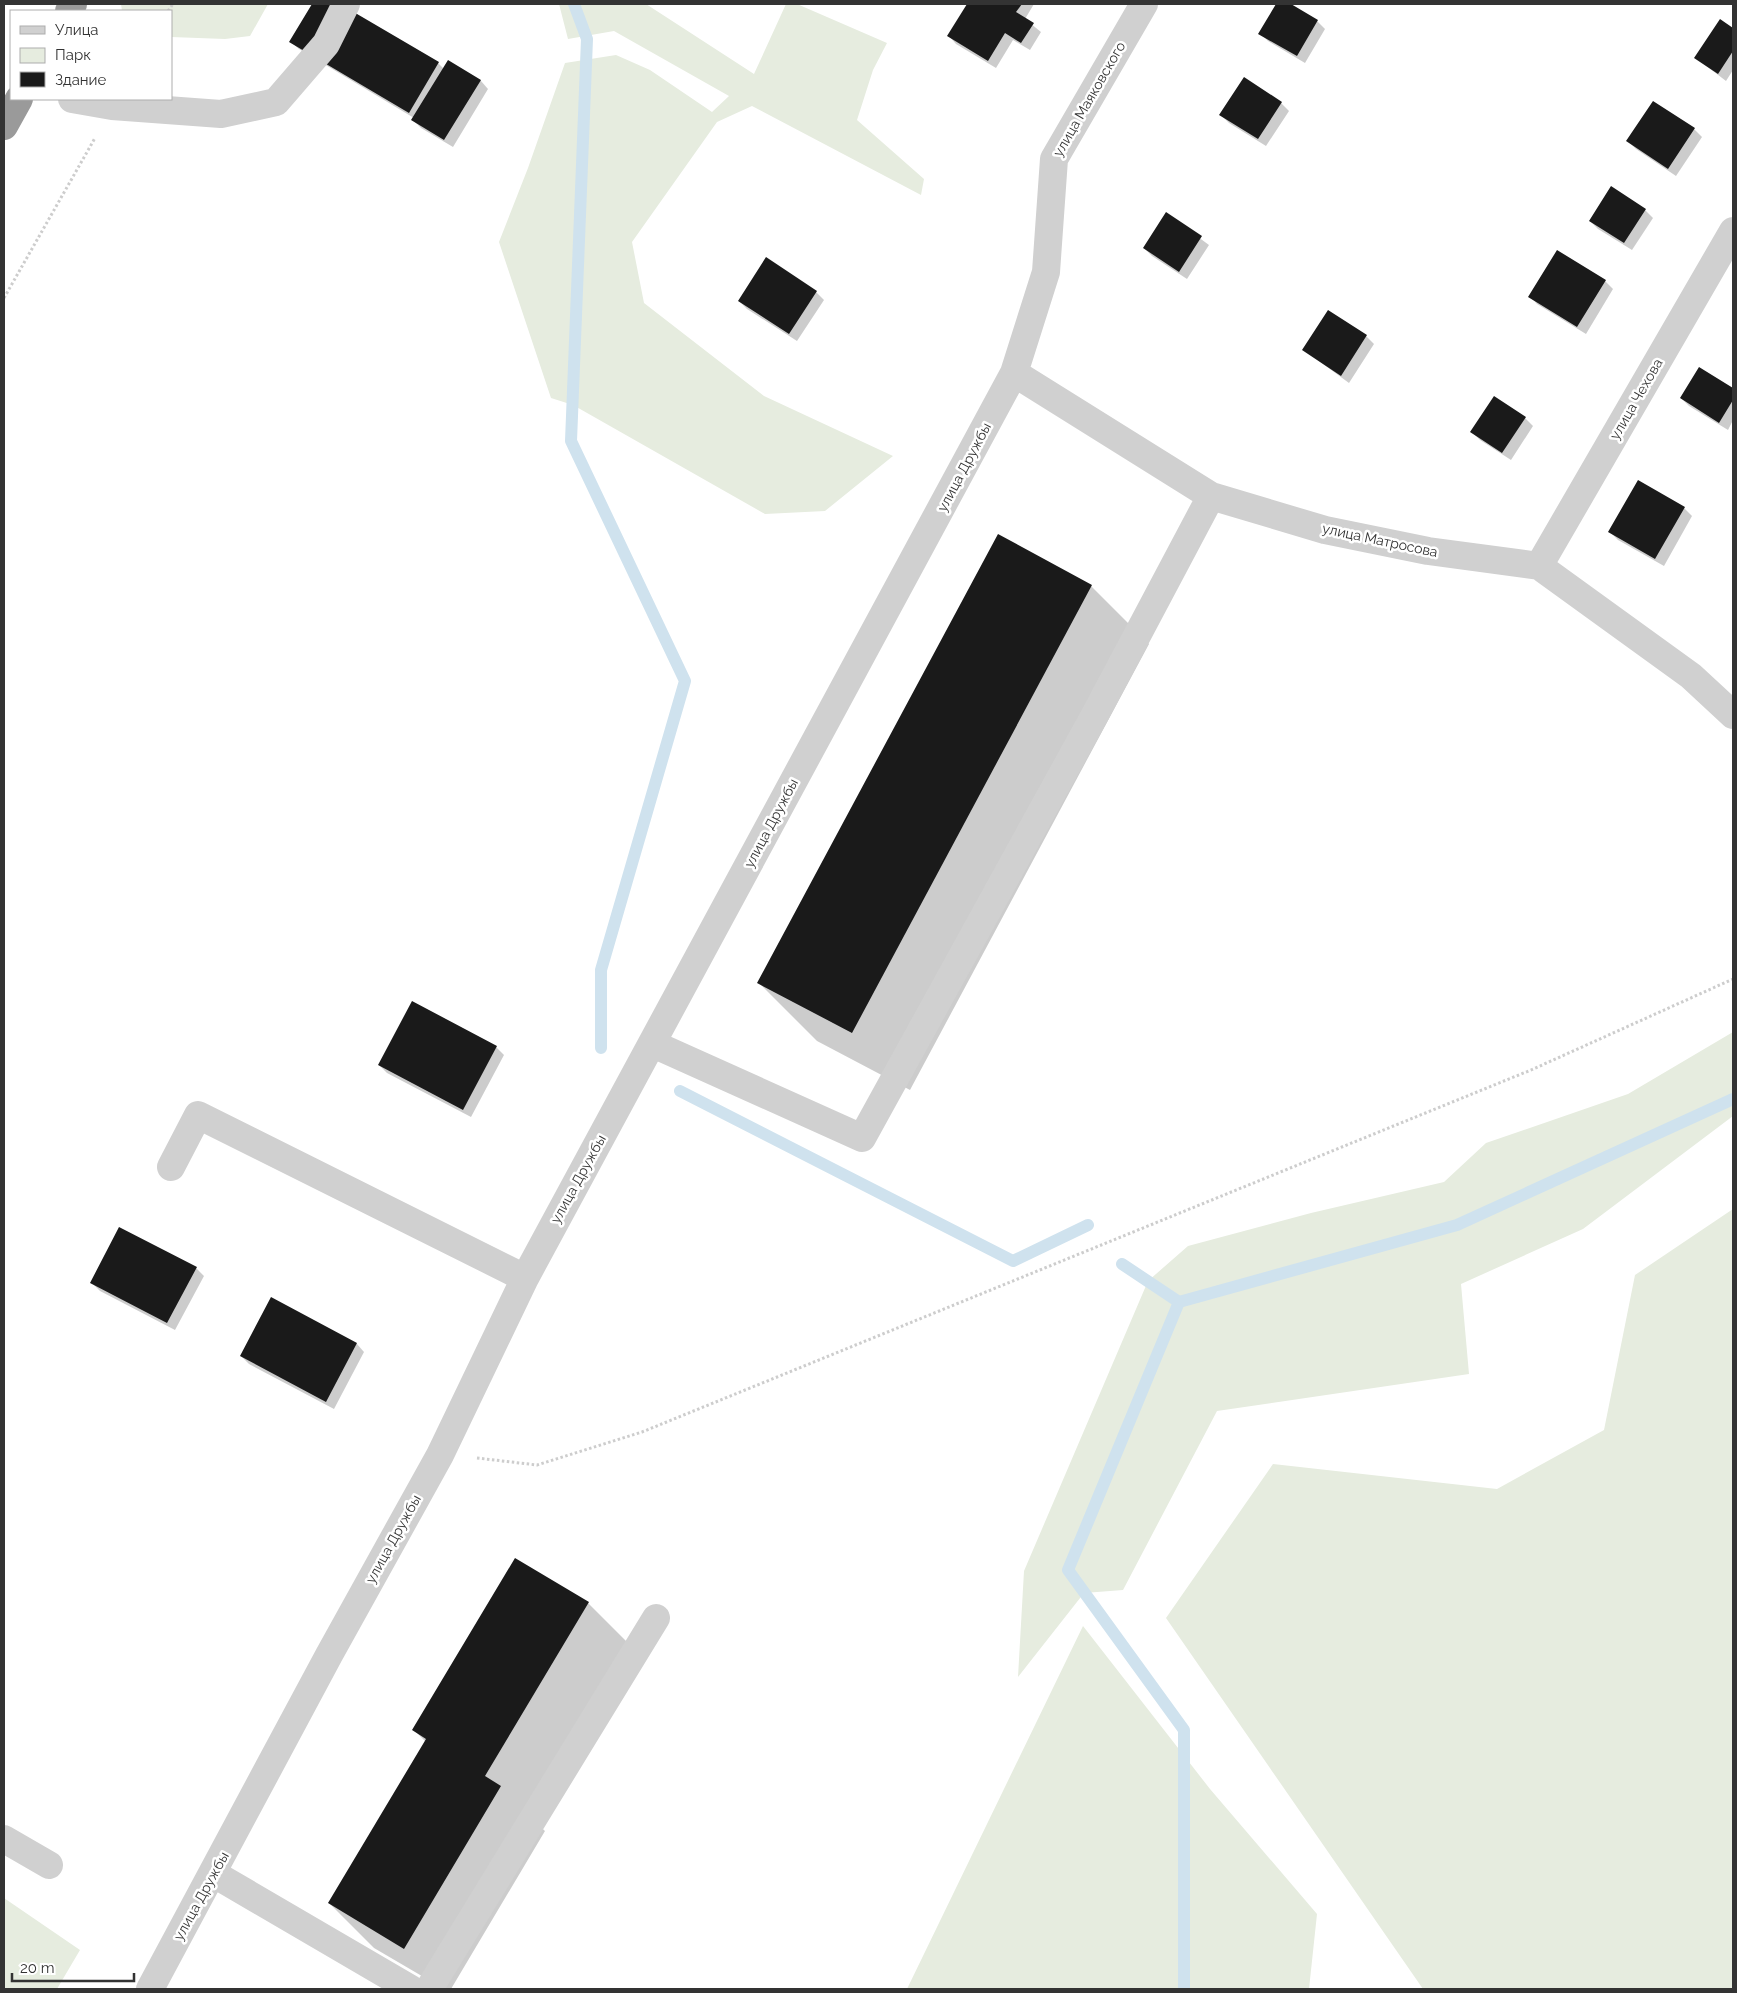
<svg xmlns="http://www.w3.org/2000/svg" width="1737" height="1993" font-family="Raleway,sans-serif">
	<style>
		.green { fill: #e6ecdf }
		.shadow { fill: #0003 }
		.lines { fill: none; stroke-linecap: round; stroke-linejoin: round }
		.stream { stroke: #cfe2ee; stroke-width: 12 }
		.building { fill: #1a1a1a }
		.path { stroke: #cdcdcd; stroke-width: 3; stroke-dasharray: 2.5 2.5; stroke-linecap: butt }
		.minor { stroke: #d0d0d0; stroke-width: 28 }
		.highway { stroke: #9a9a9a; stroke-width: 28 }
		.labels { text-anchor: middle; stroke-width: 5; stroke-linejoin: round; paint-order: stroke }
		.street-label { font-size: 14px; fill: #333; stroke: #fff }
	</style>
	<rect width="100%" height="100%" fill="#fff"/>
	<path class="green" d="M121 4H268L250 36 225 39 171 37V11H122Z
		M559 4H646L754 74 786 4H797L887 43 873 70 857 120 924 179 921 195 752 106 717 122 632 242 644 303 764 396 893 456 825 511 765 514 573 405 551 398 499 242 528 168 565 63 616 55 650 70 712 112 729 96 614 31 568 39Z
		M1733 1032V1116L1583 1229 1461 1284 1469 1374 1217 1411 1123 1590 1084 1593 1018 1677 1024 1571 1148 1281 1188 1246 1311 1213 1444 1182 1486 1143 1628 1094Z
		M1733 1209V1989H1423L1166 1618 1273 1464 1497 1489 1604 1430 1635 1275Z
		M1083 1626 1210 1789 1317 1914 1309 1989H907Z
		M4 1898 80 1950 57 1989H4Z"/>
	<path class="shadow" d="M313 4H338L438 63 444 69 448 62 481 81 488 89 453 147 421 128 413 120 414 118 299 49 291 42Z
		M968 4H1034L1025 19 1041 32 1030 50 1013 40 996 68 956 44 949 36Z
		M1277 4H1288L1317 21 1325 29 1305 63 1268 41 1260 33Z
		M1721 21 1733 29V70L1726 81 1696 58Z
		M1281 103 1289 111 1266 146 1229 123 1221 115Z
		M1694 129 1702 137 1676 176 1636 149 1628 141Z
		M1645 210 1653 218 1632 250 1598 229 1590 221Z
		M1167 214 1209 245 1187 279 1152 256 1144 248Z
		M1605 281 1613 289 1586 334 1537 304 1530 296Z
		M816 292 824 300 797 341 747 309 739 301Z
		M1328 312 1366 336 1374 344 1349 383 1304 350Z
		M1699 369 1733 389V420L1728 430 1689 406 1681 398Z
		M1525 418 1533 426 1511 460 1480 440 1472 432Z
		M1684 508 1692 516 1664 566 1618 540 1610 532Z
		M1091 586 1149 644 910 1090 817 1041 759 983Z
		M496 1047 504 1055 471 1117 387 1073 379 1065Z
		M196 1268 204 1276 175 1330 100 1291 92 1283Z
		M357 1344 364 1352 334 1409 249 1364 241 1356Z
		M588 1603 633 1648 531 1818 545 1831 451 1989H444L374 1948 329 1903 426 1742 414 1730Z"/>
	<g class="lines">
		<path class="stream" d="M574 4 587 39 571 441 685 681 601 970V1048
			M680 1091 1013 1261 1088 1225
			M1122 1264 1179 1302 1068 1570 1184 1730V1989
			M1179 1302 1457 1225 1733 1099"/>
	</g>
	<path class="building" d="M312 4H340L439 62 409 113 289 42Z
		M967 4H1022L1016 12 1034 23 1021 43 1005 33 988 61 947 36Z
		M1276 4H1291L1318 20 1297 56 1258 34Z
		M1720 19 1733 28V51L1718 74 1694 58Z
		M448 60 481 80 444 140 411 120Z
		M1244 77 1282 102 1258 139 1219 115Z
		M1653 101 1695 128 1668 169 1626 141Z
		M1611 186 1646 209 1624 243 1589 221Z
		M1166 212 1202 236 1179 272 1143 248Z
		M1557 250 1606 280 1577 327 1528 297Z
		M766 257 817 291 789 334 738 301Z
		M1328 310 1367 335 1341 376 1302 350Z
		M1699 367 1733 388V400L1719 423 1680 398Z
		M1494 396 1526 417 1502 453 1470 432Z
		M1638 480 1685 507 1655 559 1608 532Z
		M998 534 1092 585 852 1033 757 983Z
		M412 1001 497 1046 463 1110 378 1065Z
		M119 1227 197 1267 167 1323 90 1283Z
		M271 1297 357 1343 326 1402 240 1356Z
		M515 1558 589 1602 485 1776 501 1786 404 1949 328 1903 426 1739 412 1730Z"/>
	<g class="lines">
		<path class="path" d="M168 11 173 4
			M4 298 95 138
			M477 1458 537 1465 642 1432 1531 1070 1733 979"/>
		<path class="minor" d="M72 99 112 106 221 114 276 102 326 44 346 4
			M1014 373 1211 496 1325 530 1428 551 1539 566 1691 676 1733 715
			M1539 566 1733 231
			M653 1044 862 1138 1096 713 1211 496
			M171 1167 198 1115 525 1278
			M4 1839 49 1865
			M214 1874 411 1989
			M150 1989 329 1655 440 1455 525 1278 1014 373 1046 272 1054 159 1144 4
			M429 1989 656 1618"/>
		<path class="highway" d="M69 11 73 4
			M4 126 19 99"/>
	</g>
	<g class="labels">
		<g class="street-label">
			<text transform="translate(1089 99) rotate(-60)" y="5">улица Маяковского</text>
			<text transform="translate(1636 399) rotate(-60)" y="5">улица Чехова</text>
			<text transform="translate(964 467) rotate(-62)" y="5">улица Дружбы</text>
			<text transform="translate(1380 540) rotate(12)" y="5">улица Матросова</text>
			<text transform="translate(771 823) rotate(-62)" y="5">улица Дружбы</text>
			<text transform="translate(578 1179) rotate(-61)" y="5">улица Дружбы</text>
			<text transform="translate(393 1539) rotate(-61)" y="5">улица Дружбы</text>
			<text transform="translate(201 1896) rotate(-61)" y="5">улица Дружбы</text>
		</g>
	</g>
	<rect width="1737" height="1993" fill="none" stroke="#333333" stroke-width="10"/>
	<rect x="10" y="10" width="162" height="90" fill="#ffffff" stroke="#adadad"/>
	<rect x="20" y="26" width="25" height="8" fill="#d0d0d0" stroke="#adadad"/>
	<text x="55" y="35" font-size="15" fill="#333333">Улица</text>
	<rect x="20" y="48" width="25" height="15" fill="#e6ecdf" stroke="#adadad"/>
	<text x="55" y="60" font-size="15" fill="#333333">Парк</text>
	<rect x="20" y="72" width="25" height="15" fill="#1a1a1a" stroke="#adadad"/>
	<text x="55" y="85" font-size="15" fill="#333333">Здание</text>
	<path d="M12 1973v8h122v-8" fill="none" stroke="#333333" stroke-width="2.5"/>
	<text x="20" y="1973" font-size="15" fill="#333333" stroke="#ffffff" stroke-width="4" paint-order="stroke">20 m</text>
</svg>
